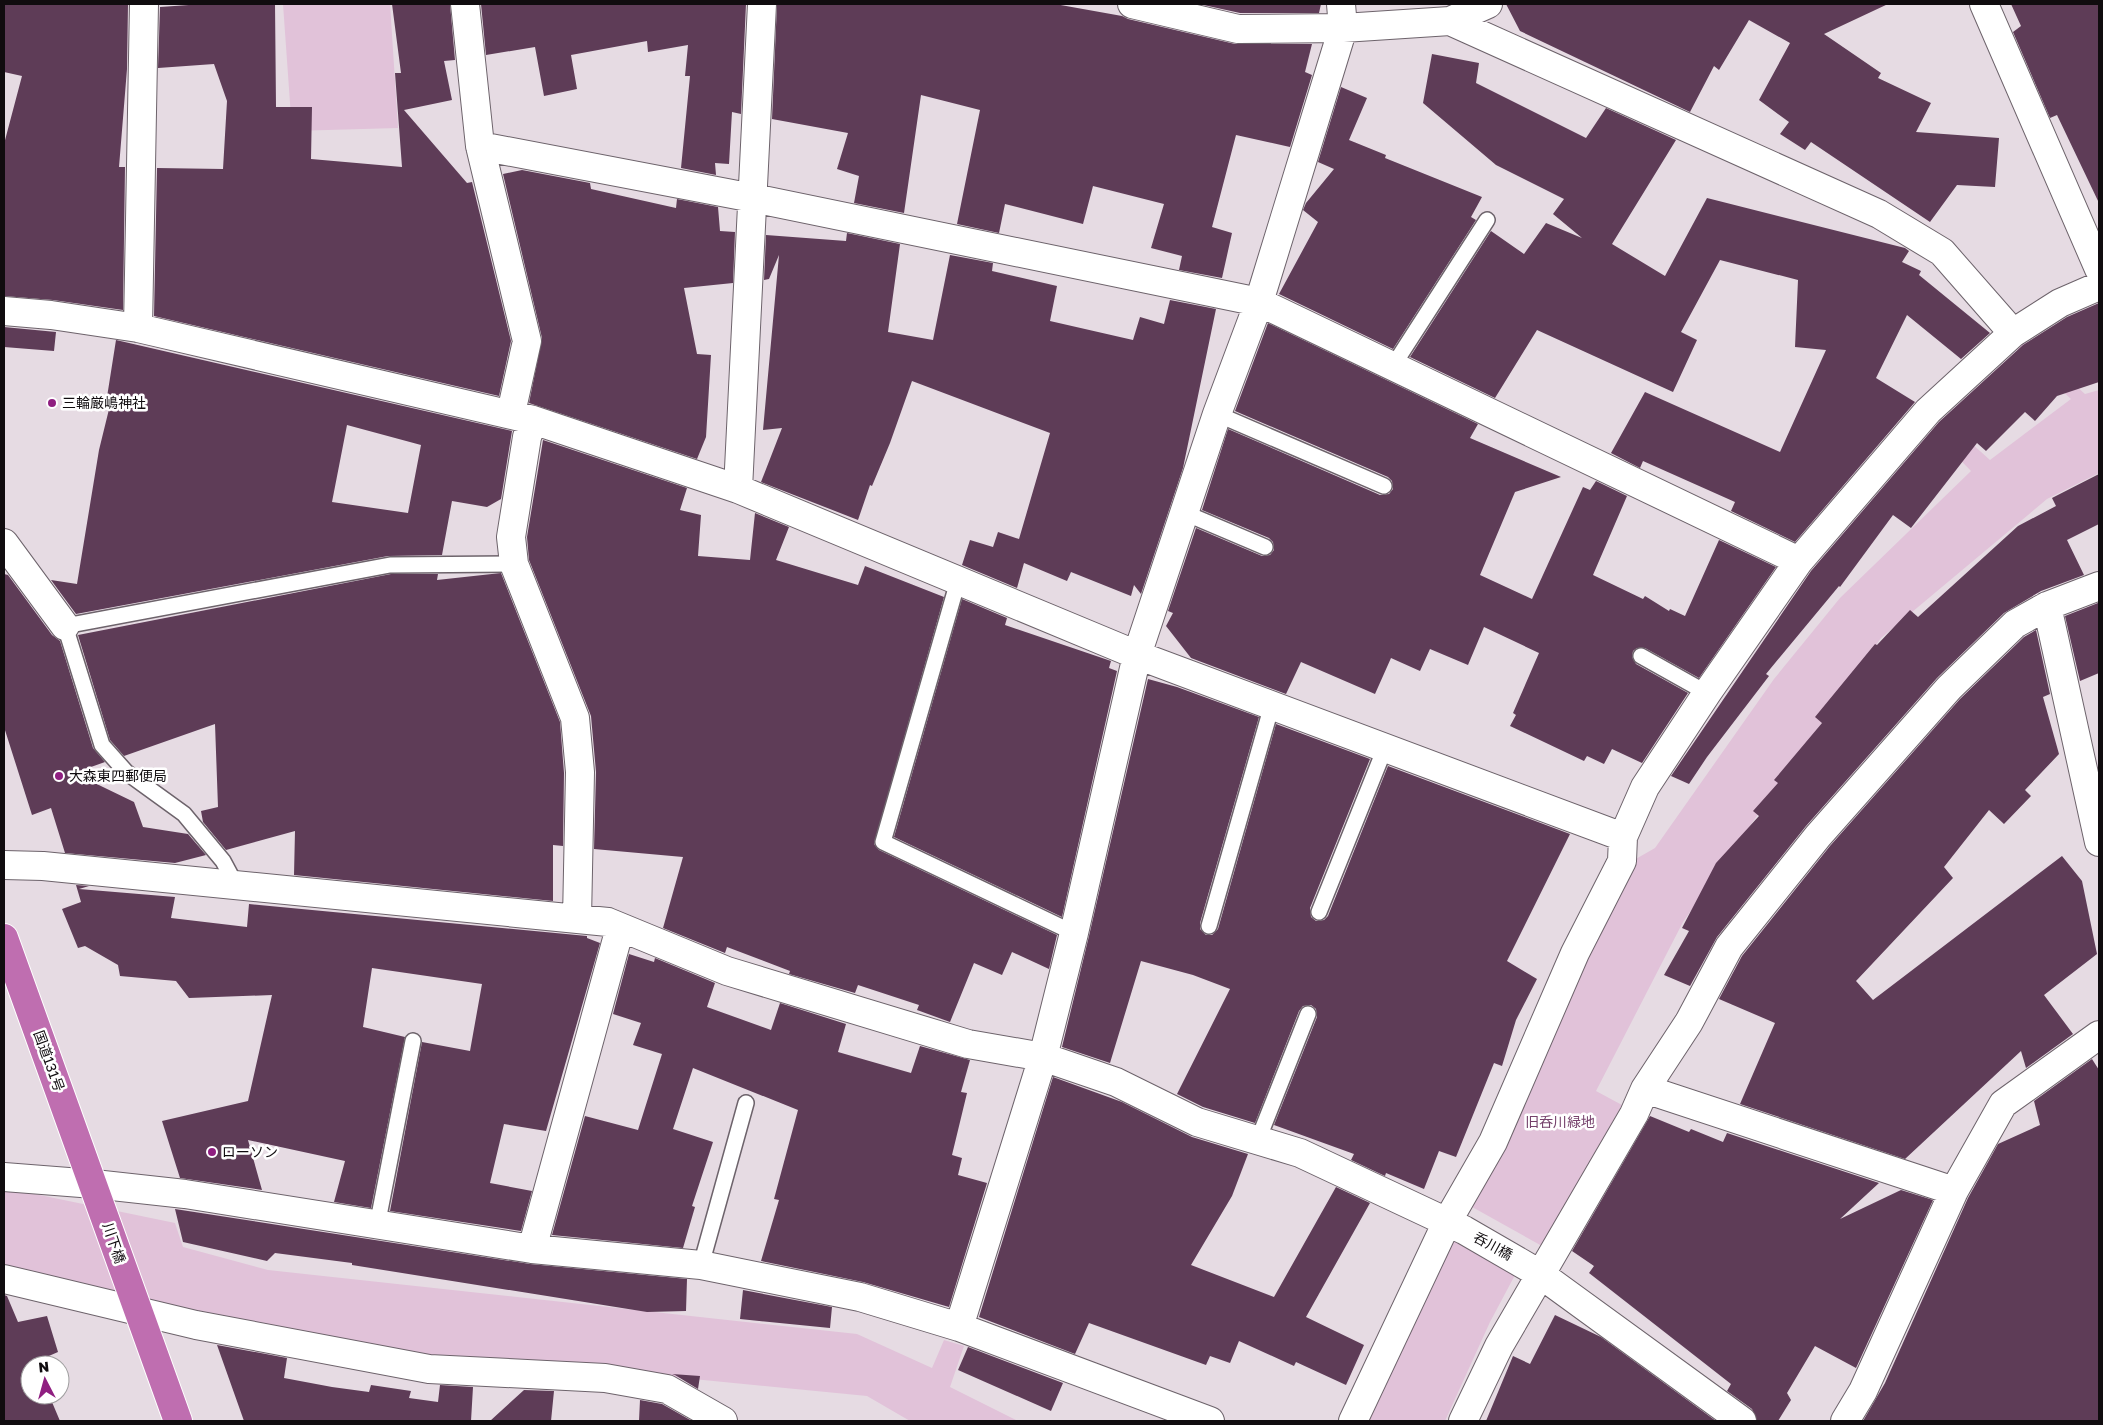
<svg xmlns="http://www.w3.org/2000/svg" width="2103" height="1425" font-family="'Golos Text','Noto Sans JP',sans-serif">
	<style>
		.green { fill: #e1c2d9 }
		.building { fill: #5e3c57; fill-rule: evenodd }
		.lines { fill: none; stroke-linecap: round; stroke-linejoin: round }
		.lane-casing { stroke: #6d636b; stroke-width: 18 }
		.street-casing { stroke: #6d636b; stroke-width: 30 }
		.highway-casing { stroke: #fff; stroke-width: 30 }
		.lane { stroke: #fff; stroke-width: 15 }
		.street { stroke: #fff; stroke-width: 28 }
		.highway { stroke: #bf6eb0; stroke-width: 28 }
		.poi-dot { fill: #8f1e80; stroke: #fff; stroke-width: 2 }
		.labels { text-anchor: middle; stroke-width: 5; stroke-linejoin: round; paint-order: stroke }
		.poi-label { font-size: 14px; fill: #100c0f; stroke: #fff; text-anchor: start }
		.street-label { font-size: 14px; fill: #100c0f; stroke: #fff }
		.park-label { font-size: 14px; fill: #76426c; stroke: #fff }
	</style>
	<rect width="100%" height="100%" fill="#e6dbe3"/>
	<path class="green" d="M283 4H390L398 128 292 131Z
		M2025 340 2085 394 2099 390V473L2047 499 1881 638 1683 922 1596 1091 1622 1105 1542 1246 1465 1203 1499 1147 1634 860 1655 848 1774 679 1840 598 1971 471 1932 431 1943 418 1990 460 2071 399 2016 348Z
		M4 1190 25 1192 175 1223 183 1247 268 1270 857 1334 932 1368 944 1340 964 1346 950 1387 1018 1421H910L867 1396 663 1376 429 1361 4 1274Z
		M1453 1237 1515 1275 1490 1322 1445 1421H1365Z"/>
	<path class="building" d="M4 4H128L127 69 119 167H125L123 310 53 300 4 296V144L22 76 4 72Z
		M203 4H275L276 107H312L311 159 402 167 395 73H401L392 4H450L455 60 444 61 452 100 404 110 467 183 472 182 511 341 499 396 154 316 157 168 223 169 227 101 214 64 158 68 160 7Z
		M481 4H746L741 114 732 112 729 164 715 163 716 175 681 168 690 76H685L688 45 648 52 647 41 571 55 577 89 544 96 535 47 486 55Z
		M777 4H1055L1122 16 1128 19 1235 44H1312L1305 72 1312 75 1290 147 1236 135 1212 227 1232 233 1222 278 1179 270 1182 256 1151 248 1164 204 1093 186 1083 224 1005 204 999 233 957 224 980 110 921 95 904 213 854 203 859 176 837 169 848 133 772 119Z
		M1199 4H1321L1319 13H1240Z
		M1506 4H1888L1824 34 1881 73 1878 78 1931 103 1916 132 1999 138 1995 187 1957 185 1930 222 1811 142 1805 150 1780 134 1789 122 1759 100 1790 43 1749 20 1719 70 1714 66 1690 112 1520 31Z
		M2011 4H2099V203L2057 115 2050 118 2013 32 2021 26Z
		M1432 54 1479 63 1476 83 1586 138 1606 108 1676 140 1612 244 1665 276 1707 198 1905 248 1909 251 1902 262 1921 271 1919 275 1990 333 1961 359 1907 315 1876 378 1915 402 1795 542 1731 511 1735 502 1643 461 1640 468 1611 453 1645 392 1780 452 1826 350 1795 347 1798 280 1720 260 1681 332 1697 340 1673 392 1537 330 1495 398 1410 357 1491 231 1524 254 1546 223 1582 238 1553 214 1564 199 1496 165 1423 103Z
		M1341 87 1367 98 1349 140 1386 155 1385 158 1482 197 1471 217 1476 220 1393 349 1279 294 1318 222 1303 210 1306 203 1334 169 1318 162Z
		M522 170 590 183 591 189 676 208 677 199 718 207 720 231 735 232 733 283 684 288 697 354 711 355 706 437 697 459 529 403 542 338 503 174Z
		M847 233 900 244 888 332 933 340 950 255 993 263 992 271 1057 286 1050 321 1133 340 1140 317 1164 324 1170 300 1216 309 1183 468 1141 594 1134 585 1131 596 1071 572 1067 581 1024 563 1017 588 962 565 970 540 993 547 998 532 1019 539 1050 433 912 381 890 443 872 486 870 485 858 520 761 482 782 428 763 430 779 255 769 279 764 280 766 235 846 241Z
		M2099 303V382L2057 396 2035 421 2025 412 1986 451 1977 443 1911 528 1893 515 1840 587 1839 586 1766 674 1769 676 1707 757 1689 784 1671 776 1811 571 1939 422 2023 345 2067 317Z
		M1268 323 1478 424 1470 438 1561 477 1515 492 1480 575 1532 599 1583 487 1590 490 1596 481 1627 496 1593 575 1643 599 1645 596 1669 611 1670 609 1685 616 1719 540 1776 567 1699 678 1645 648H1637L1633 651 1632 657 1636 664 1688 693 1642 763 1612 749 1604 764 1587 756 1584 761 1510 726 1516 715 1513 713 1539 653 1484 627 1468 665 1430 649 1420 671 1391 658 1375 694 1301 662 1286 694 1191 658 1166 626 1173 613 1168 611 1196 528 1262 556 1270 555 1274 550 1273 542 1269 538 1202 510 1228 429 1380 495 1389 494 1393 489 1392 481 1388 477 1235 411Z
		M4 327 56 332 54 351 4 347Z
		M116 340 512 431 501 499 487 507 452 501 442 555 388 556 76 614 51 580 77 584 99 450 112 397H107ZM347 425 421 445 408 513 332 502Z
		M543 440 687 488 680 510 701 515 698 556 750 560 755 513 789 527 776 560 858 585 865 566 944 597 874 844 879 850 1057 935 1049 969 1012 952 1002 975 974 963 950 1022 917 1010 919 1005 858 985 855 993 789 974 790 971 727 947 725 953 663 928 683 857 594 849 596 772 591 716 529 560 527 537Z
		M2099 474V524L2067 540 2084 575 2041 591 2004 613 1937 678 1806 826 1717 937 1690 986 1664 975 1689 931 1682 928 1716 863 1759 816 1753 811 1778 783 1774 780 1822 723 1815 717 1875 644 1877 645 1910 610 1918 617 2018 526 2056 506 2052 498Z
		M501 573 560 722 564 773 563 846 553 845V901L294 875 295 831 226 850 203 822 201 811 218 807 215 724 124 756 110 740 78 635 391 574H438L437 580Z
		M4 574 8 575 52 635 60 641 93 748 105 762 74 773 134 802 143 827 188 834 206 855 175 863 65 853 51 808 32 815 4 727Z
		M962 599 1007 618 1005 625 1111 661 1109 668 1117 671 1062 917 894 837Z
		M2098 603 2099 673 2080 681 2065 616Z
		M2036 630 2050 694 2043 697 2059 754 2025 790 2031 796 2004 824 1989 810 1944 867 1953 878 1856 981 1873 1000 2062 856 2082 881 2097 954 2044 995 2073 1034 2026 1068 2021 1051 1905 1159 1740 1104 1775 1023 1719 999 1742 956 1830 846 1960 699 2024 637Z
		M1148 679 1177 687 1259 717 1200 923V929L1206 935H1212L1218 929 1276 724 1370 759 1310 908 1311 917 1316 921 1324 920 1328 916 1388 766 1570 834 1507 961 1537 979 1516 1020 1502 1066 1494 1063 1456 1157 1439 1151 1424 1189 1386 1173 1385 1176 1351 1160 1354 1154 1274 1125 1317 1017 1316 1009 1311 1005 1303 1006 1299 1011 1255 1123 1203 1107 1177 1094 1230 989 1193 975 1141 961 1110 1063 1062 1047 1089 936Z
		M76 885 89 886 79 889 175 897 171 918 247 927 249 904 587 936V938L600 943 546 1131 504 1124 490 1183 532 1191 521 1231 390 1211 422 1042 470 1051 482 984 372 968 363 1027 405 1037 371 1208 334 1202 345 1161 248 1140 262 1190 180 1178 162 1121 248 1101 272 995 189 998 176 981 120 976 118 965 85 946 78 948 62 909 81 902Z
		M629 954 654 962 655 958 715 983 707 1007 771 1030 780 1003 846 1024 838 1052 911 1073 920 1046 970 1060 961 1092 967 1093 952 1155 962 1158 958 1175 987 1183 949 1307 863 1282 761 1261 779 1200 774 1199 798 1110 693 1068 673 1129 713 1142 692 1206 695 1207 683 1248 552 1235 585 1116 638 1130 662 1054 633 1045 641 1023 613 1014Z
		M2092 1059 2099 1070V1421H1863L1885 1383 1968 1198 1998 1144 2040 1125 2034 1101Z
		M1053 1077 1122 1102 1192 1137 1248 1154 1232 1196 1191 1265 1274 1297 1336 1187 1370 1203 1306 1317 1364 1345 1346 1385 1296 1362 1294 1366 1239 1341 1230 1363 1210 1356 1206 1365 1089 1323 1075 1354 979 1317Z
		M1650 1116 1689 1132 1691 1129 1723 1142 1727 1133 1879 1183 1840 1219 1901 1190 1933 1200 1856 1368 1815 1346 1787 1393 1791 1400 1778 1421H1757L1752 1409 1727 1391 1731 1384 1589 1273 1594 1266 1572 1251Z
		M175 1209 530 1264 687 1279 686 1311 647 1312 352 1265V1263L275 1253 267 1261 183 1242Z
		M743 1290 832 1307 830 1328 740 1319Z
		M4 1295 7 1296 18 1322 47 1316 58 1352 35 1362 36 1365H30V1395H49L60 1421H4Z
		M1555 1315 1601 1337 1716 1421H1486L1513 1356 1530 1364Z
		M217 1345 287 1358 284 1378 332 1387 369 1392 371 1385 411 1391 409 1398 438 1402 440 1385 473 1387 471 1421H244Z
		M968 1347 1063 1383 1051 1411 958 1370Z
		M672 1374 700 1376 698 1389 675 1375Z
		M524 1390 554 1391 551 1421H490Z
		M640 1400 662 1404 692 1421H639Z"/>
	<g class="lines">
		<g class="lane-casing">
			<path id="lane" d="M1393 366 1487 220
				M1217 414 1384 486
				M1185 513 1265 547
				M958 581 883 842 1074 933
				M1641 656 1707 693
				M230 886V874L223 861 184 814 126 772 102 745 65 626 390 565 514 564
				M1319 912 1385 748
				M1209 926 1272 705
				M1258 1140 1308 1014
				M377 1226 413 1041
				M701 1265 746 1103"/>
		</g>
		<g class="street-casing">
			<path id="street" d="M465 4 480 146 527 341 511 413
				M1132 4 1238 29 1343 28 1450 21 1488 4
				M1984 4 2099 269
				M1450 21 1879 214 1942 252 2013 333
				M480 146 753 198 1259 302 1799 561
				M4 311 51 315 138 328 533 420 738 489 1137 655 1623 837
				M138 328 144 4
				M533 420 527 437 511 537 514 564 575 718 580 772 577 919
				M738 489 762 4
				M4 543 65 626
				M2047 606 2099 842
				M4 865 43 866 608 922 727 971 968 1044 1043 1057 1116 1082 1197 1122 1300 1153 1464 1230 1540 1274 1742 1421
				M1645 1089 1954 1191
				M4 1177 94 1184 185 1194 532 1249 701 1265 860 1297 959 1327 1210 1421
				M532 1249 620 928
				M4 1279 196 1325 429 1369 605 1378 667 1389 723 1421
				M959 1327 1043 1057 1074 933 1137 655 1217 414 1259 302 1343 28 1341 4
				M1353 1421 1447 1222 1493 1142 1575 953 1622 861 1623 837 1645 787 1707 693 1799 561 1928 411 2013 333 2060 303 2099 286
				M1463 1421 1499 1346 1634 1114 1645 1089 1689 1022 1729 947 1818 836 1949 688 2015 624 2047 606 2099 586
				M1845 1421 1863 1391 1954 1191 2003 1104 2099 1035"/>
		</g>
		<g class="highway-casing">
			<path id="highway" d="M4 938 178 1421"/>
		</g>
		<use href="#lane" class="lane"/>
		<use href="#street" class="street"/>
		<use href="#highway" class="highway"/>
	</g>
	<g class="poi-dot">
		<circle cx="52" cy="403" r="5"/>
		<circle cx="59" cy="776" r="5"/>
		<circle cx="212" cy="1152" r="5"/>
	</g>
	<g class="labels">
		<g class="poi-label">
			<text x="62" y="408">三輪厳嶋神社</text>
			<text x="69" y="781">大森東四郵便局</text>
			<text x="222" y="1157">ローソン</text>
		</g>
		<g class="street-label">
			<text transform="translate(49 1061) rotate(70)" y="5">国道131号</text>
			<text transform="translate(114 1243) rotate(71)" y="5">川下橋</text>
			<text transform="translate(1493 1246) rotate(29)" y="5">呑川橋</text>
		</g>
		<g class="park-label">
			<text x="1560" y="1127">旧呑川緑地</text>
		</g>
	</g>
	<rect width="2103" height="1425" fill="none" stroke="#100c0f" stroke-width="10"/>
	<g transform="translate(45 1380) rotate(354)"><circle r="24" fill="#ffffff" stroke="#9f9e9f"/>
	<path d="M0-4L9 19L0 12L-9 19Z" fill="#8f1e80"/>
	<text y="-8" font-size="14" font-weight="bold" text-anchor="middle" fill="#100c0f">N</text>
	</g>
</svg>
